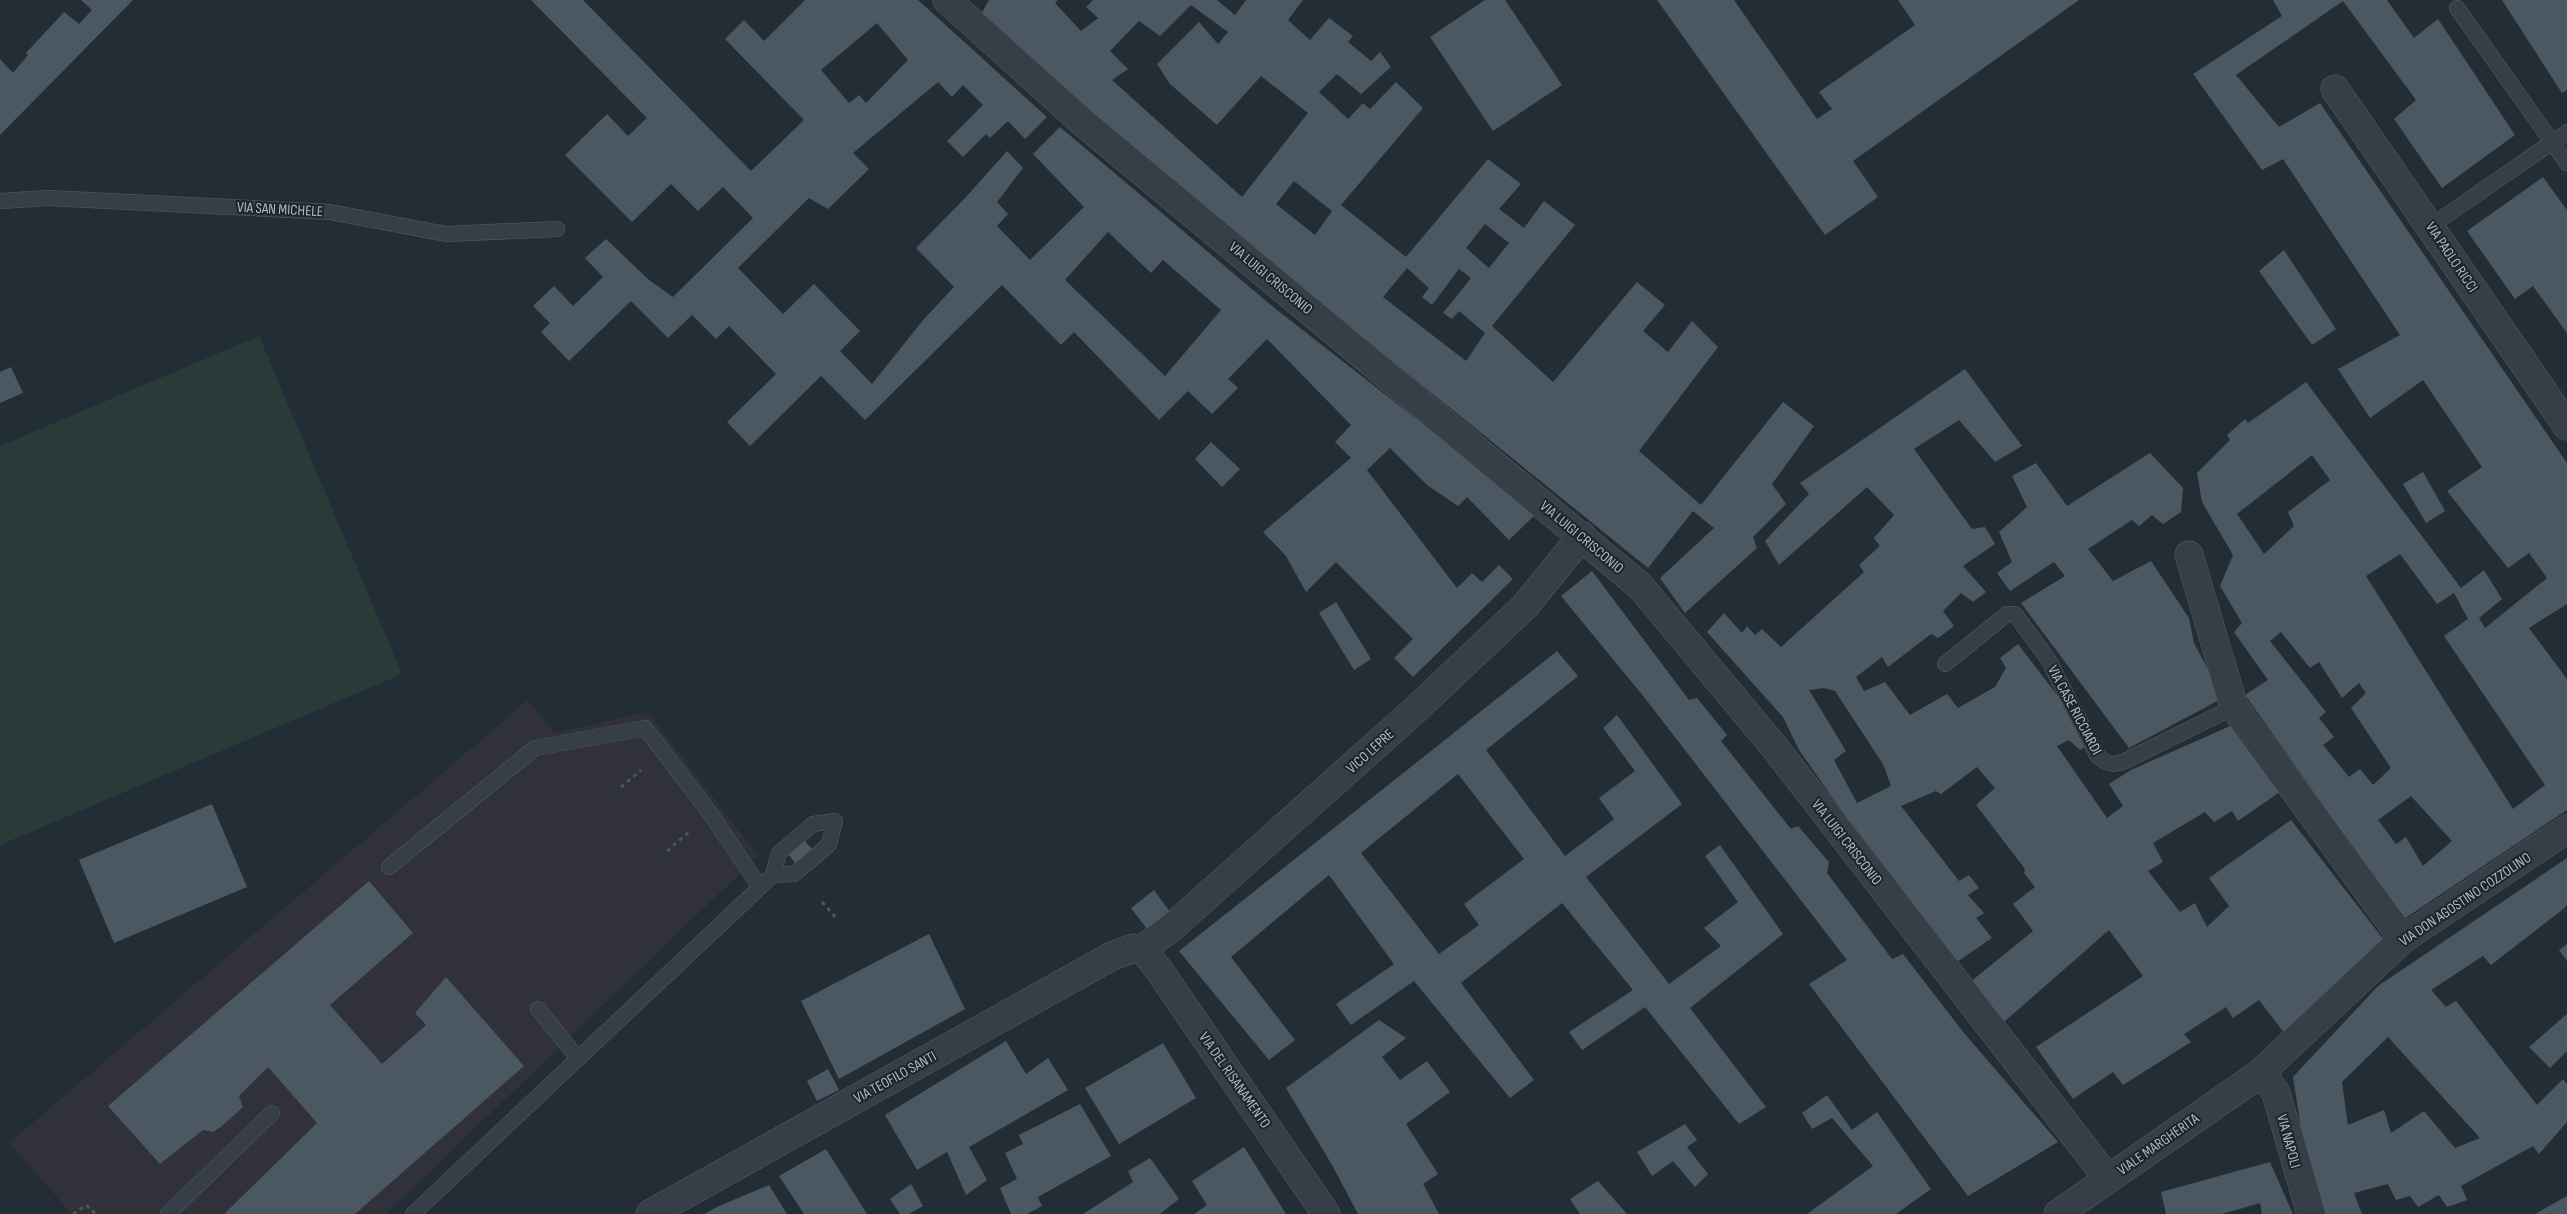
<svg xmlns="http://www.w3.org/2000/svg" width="2567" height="1214" font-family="'Sofia Sans Condensed',sans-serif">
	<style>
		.medical { fill: #31313c }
		.green { fill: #283b39 }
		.building { fill: #4b5862; fill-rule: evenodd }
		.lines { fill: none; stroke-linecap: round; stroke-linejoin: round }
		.lane-casing { stroke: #545d65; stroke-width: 16 }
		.street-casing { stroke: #545d65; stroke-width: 29 }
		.path { stroke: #465858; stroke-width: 3; stroke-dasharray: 4 4; stroke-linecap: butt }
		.lane { stroke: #363f47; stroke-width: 15 }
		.street { stroke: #363f47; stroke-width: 28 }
		.labels { text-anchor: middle; stroke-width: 4; stroke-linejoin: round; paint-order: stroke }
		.street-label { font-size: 15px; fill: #b1bac3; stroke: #1c242c }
	</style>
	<rect width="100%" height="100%" fill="#232d36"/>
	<path class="medical" d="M528 700 554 733 648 712 758 856 386 1214H72L9 1143Z"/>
	<path class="green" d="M259 336 402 674 0 845V446Z"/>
	<path class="building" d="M81 0H133L0 135V59L13 73 28 55 26 53 64 12 79 24 92 10Z
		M531 0H583L751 171 804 120 725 39 744 20 764 41 805 0H918L1047 117 1025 139 1008 121 990 138 986 134 963 157 947 141 983 105 963 85 952 97 938 82 853 153 869 169 828 209 809 198 738 268 783 314 814 284 860 331 840 351 872 384 924 319 954 287 916 248 966 197 1007 151 1023 168 997 202 1008 214 997 226 1030 260 1084 207 1033 154 1060 127 1272 306 1537 513 1509 540 1467 497 1458 506 1427 485 1390 448 1367 470 1457 588 1472 573 1482 582 1499 565 1513 579 1413 677 1394 658 1413 639 1336 562 1306 592 1286 556 1263 532 1351 458 1335 442 1351 425 1267 339 1228 379 1238 388 1212 414 1188 391 1159 420 1074 332 1061 345 1002 285 865 420 821 376 750 446 727 422 776 374 729 326 716 339 692 315 668 338 631 301 569 361 541 332 550 323 533 306 554 286 573 306 603 277 585 258 606 239 649 280 673 297 753 218 723 187 698 211 671 184 632 222 565 155 607 114 628 136 647 118ZM877 23 908 60 866 103 859 95 849 103 821 70ZM1108 232 1151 273 1163 260 1221 310 1165 376 1065 280Z
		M989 0H1058L1055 3 1081 31 1098 18 1086 7 1093 0H1217L1235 15 1246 0H1303L1288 20 1310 40 1329 18 1353 36 1348 42 1371 61 1380 52 1391 67 1361 94 1337 74 1319 92 1348 119 1363 103 1370 109 1396 82 1423 108 1341 205 1406 257 1488 159 1521 184 1499 209 1524 228 1544 201 1575 225 1492 326 1553 382 1637 282 1665 305 1643 331 1668 352 1692 321 1718 347 1639 451 1701 505 1783 402 1814 426 1772 484 1786 504 1753 537 1757 548 1685 613 1660 578 1714 528 1693 511 1648 568 1250 246 1067 92 981 14ZM1191 5 1228 32 1218 44 1199 22 1157 64 1170 84 1217 125 1261 76 1308 113 1242 197 1112 80 1128 69 1110 51 1139 21 1160 36ZM1294 181 1332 211 1315 235 1276 204ZM1485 224 1509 243 1489 268 1466 248ZM1407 268 1429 288 1422 297 1432 305 1459 269 1471 278 1443 313 1452 319 1459 311 1485 333 1466 361 1383 297Z
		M1485 0H1505L1562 85 1493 131 1430 37Z
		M1657 0H1734L1817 119 1832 109 1819 92 1915 25 1898 0H2079L1853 161 1878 197 1825 235Z
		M2273 0H2387L2414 38 2438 19 2515 135 2442 188 2394 119 2416 100 2343 1 2236 75 2279 127 2320 103 2567 463V604L2529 628 2567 679V810L2404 919 2245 695 2268 680 2234 632 2242 623 2220 586 2233 555 2202 502 2197 473 2230 440 2227 435 2245 419 2248 423 2306 382 2461 588 2484 570 2502 599 2479 618 2485 628 2547 578 2529 553 2508 568 2447 491 2482 467 2423 380 2370 418 2338 369 2400 335 2283 159 2262 170 2193 74 2282 16ZM2312 455 2330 480 2288 512 2294 526 2264 554 2237 514ZM2400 554 2437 604 2454 593 2468 619 2444 636 2545 785 2513 809 2366 576ZM2281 632 2310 668 2319 662 2342 698 2359 683 2366 693 2351 708 2391 768 2373 785 2360 769 2349 777 2323 745 2334 737 2319 718 2326 712 2270 641ZM2411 796 2452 841 2423 866 2406 837 2396 844 2378 820Z
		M2502 0H2567V90L2562 93Z
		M2543 177 2567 210V333L2533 286 2515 299 2467 231Z
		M2284 250 2336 329 2312 345 2259 271Z
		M11 367 23 393 0 403V372Z
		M1965 369 2022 446 1995 462 1959 420 1914 449 1972 529 1985 527 1995 544 1963 566 1986 592 1973 602 1961 593 1943 611 1954 626 1938 638 1931 634 1888 667 1882 657 1856 677 1864 691 1885 682 1910 715 1947 694 1958 708 1995 687 2006 668 2000 658 2018 644 2093 742 2080 750 2069 740 2057 746 2107 818 2123 806 2109 784 2131 770 2237 723 2284 789 2238 821 2232 811 2214 822 2205 812 2153 843 2163 862 2148 871 2180 912 2195 903 2207 927 2229 906 2209 878 2291 820 2384 940 2285 1034 2259 1000 2233 1018 2226 1007 2184 1034 2191 1042 2123 1085 2113 1072 2073 1099 2036 1047 2143 976 2109 930 1997 1028 1964 987 2033 931 2013 904 2035 887 2024 873 2025 869 1976 805 1995 788 1977 767 1941 794 1936 791 1901 806 1959 881 1969 875 1979 888 1968 895 1984 913 1976 918 1992 938 1951 966 1799 750 1783 717 1707 632 1724 613 1742 633 1747 626 1755 635 1762 629 1781 647 1864 572 1859 565 1880 546 1874 538 1894 515 1867 487 1779 565 1765 541 1809 494 1800 483ZM1824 688 1835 691 1883 764 1891 786 1857 803 1834 760 1846 751 1809 690Z
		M1211 442 1240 469 1222 487 1195 459Z
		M2150 453 2183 488 2181 512 2163 524 2152 515 2139 526 2132 520 2088 549 2113 581 2151 561 2189 618 2194 643 2223 698 2129 748 2021 603 2065 576 2054 562 2010 591 1997 573 2012 562 1999 532 2027 507 2012 476 2036 463 2067 506Z
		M2423 472 2445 511 2426 523 2403 484Z
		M1592 571 1689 700 1697 698 1727 735 1721 741 1791 829 1798 826 1829 862 1827 873 1892 959 1903 954 1964 1033 2058 1142 1968 1196 1809 984 1847 960 1644 697 1561 596Z
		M1336 602 1371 659 1354 670 1319 613Z
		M1557 651 1578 676 1486 750 1565 856 1614 819 1599 798 1635 771 1603 728 1617 715 1682 804 1586 877 1669 984 1721 946 1704 928 1738 902 1705 856 1720 845 1783 934 1690 1008 1766 1107 1739 1124 1645 1007 1582 1050 1569 1032 1633 990 1562 903 1461 983 1534 1080 1510 1098 1414 981 1351 1025 1336 1004 1394 964 1329 875 1231 957 1295 1040 1269 1060 1179 951ZM1458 774 1524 859 1464 904 1479 925 1439 954 1361 853Z
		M212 804 247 887 114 943 79 860Z
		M803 839 813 850 797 865 788 854Z
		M2567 858V905L2562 910 2491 965 2483 956 2431 990 2446 1007 2456 1001 2537 1105 2563 1079 2567 1084V1122L2539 1154 2533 1146 2461 1186 2467 1200 2447 1207 2439 1195 2418 1207 2410 1196 2396 1200 2388 1184 2354 1193 2362 1214H2324L2303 1141 2293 1077 2378 986ZM2388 1037 2480 1138 2455 1148 2424 1111 2391 1133 2384 1110 2348 1125 2342 1082Z
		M369 881 413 933 330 1005 382 1064 426 1025 415 1013 446 977 524 1066 355 1214H224L317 1123 268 1067 239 1096 243 1107 222 1126 213 1132 203 1130 160 1164 108 1106Z
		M1154 890 1173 916 1150 933 1131 908Z
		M929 934 965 1009 839 1079 801 1001Z
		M2567 944V961L2559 950Z
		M2567 1014V1051L2550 1068 2529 1047Z
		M1379 1020 1406 1038 1382 1057 1400 1080 1427 1061 1450 1092 1406 1124 1438 1174 1423 1184 1439 1214H1358L1332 1165 1286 1088Z
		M1006 1041 1026 1074 1048 1058 1068 1090 969 1147 987 1180 966 1195 947 1152 917 1170 885 1115Z
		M1163 1043 1196 1098 1119 1144 1085 1088Z
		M828 1069 839 1090 817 1101 807 1081Z
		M1827 1095 1852 1130 1877 1112 1931 1189 1896 1214H1807L1873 1166 1832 1118 1812 1129 1802 1113Z
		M1080 1104 1111 1156 1038 1197 1042 1206 1027 1214H1011L1000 1188 1017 1179 1005 1153 1023 1144 1019 1135Z
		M1685 1124 1697 1140 1687 1147 1708 1174 1695 1187 1673 1161 1652 1176 1637 1152Z
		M1244 1147 1286 1214H1194L1207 1205 1192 1181Z
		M826 1149 867 1214H804L779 1176Z
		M1150 1158 1179 1199 1160 1214H1083L1133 1182 1128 1171Z
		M2270 1162 2293 1214H2262L2260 1203 2222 1214H2166L2161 1192Z
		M1598 1181 1627 1214H1580L1570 1199Z
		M911 1184 923 1206 909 1214H900L890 1199Z
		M769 1185 787 1214H704L717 1207Z
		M2567 1196V1214H2535Z"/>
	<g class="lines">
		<g class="lane-casing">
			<path id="lane" d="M2457 8 2567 163
				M0 201 48 198 330 212 446 234 557 229
				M2431 226 2567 132
				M1945 664 2007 614H2015L2048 659 2097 755C2106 764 2112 766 2125 761L2234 707
				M389 867 535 748 645 728 710 813 760 887
				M538 1009 577 1057
				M168 1214 272 1113
				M413 1214 773 875 779 853 813 824 835 821 829 844 825 848 794 874 773 875"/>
		</g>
		<g class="street-casing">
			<path id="street" d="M947 0 1080 120 1640 586 1776 749 2108 1179
				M2335 89 2567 426
				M2189 555 2234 707 2403 939
				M1142 949 1170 929 1414 711 1525 606 1582 536
				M1142 949 1159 970 1326 1214
				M2258 1075 2269 1083 2276 1093 2311 1214
				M650 1214 1112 956 1134 948 1142 949
				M2058 1214 2258 1075 2403 939 2567 829"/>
		</g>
		<path class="path" d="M621 787 641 770
			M667 851 689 832
			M822 902 837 919
			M73 1214 86 1205 96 1214"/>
		<use href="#lane" class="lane"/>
		<use href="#street" class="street"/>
	</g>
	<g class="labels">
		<g class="street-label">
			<text transform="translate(280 209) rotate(3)" y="5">VIA SAN MICHELE</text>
			<text transform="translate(2452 257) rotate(56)" y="5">VIA PAOLO RICCI</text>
			<text transform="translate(1271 278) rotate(40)" y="5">VIA LUIGI CRISCONIO</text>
			<text transform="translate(1582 537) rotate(40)" y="5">VIA LUIGI CRISCONIO</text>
			<text transform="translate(2075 710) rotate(62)" y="5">VIA CASE RICCIARDI</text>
			<text transform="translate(1370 751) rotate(-42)" y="5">VICO LEPRE</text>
			<text transform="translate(1847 842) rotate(52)" y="5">VIA LUIGI CRISCONIO</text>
			<text transform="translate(2465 899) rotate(-34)" y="5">VIA DON AGOSTINO COZZOLINO</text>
			<text transform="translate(895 1077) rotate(-29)" y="5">VIA TEOFILO SANTI</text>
			<text transform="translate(1235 1080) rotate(55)" y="5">VIA DEL RISANAMENTO</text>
			<text transform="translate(2289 1141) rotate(75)" y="5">VIA NAPOLI</text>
			<text transform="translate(2158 1144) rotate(-35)" y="5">VIALE MARGHERITA</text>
		</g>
	</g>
</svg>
